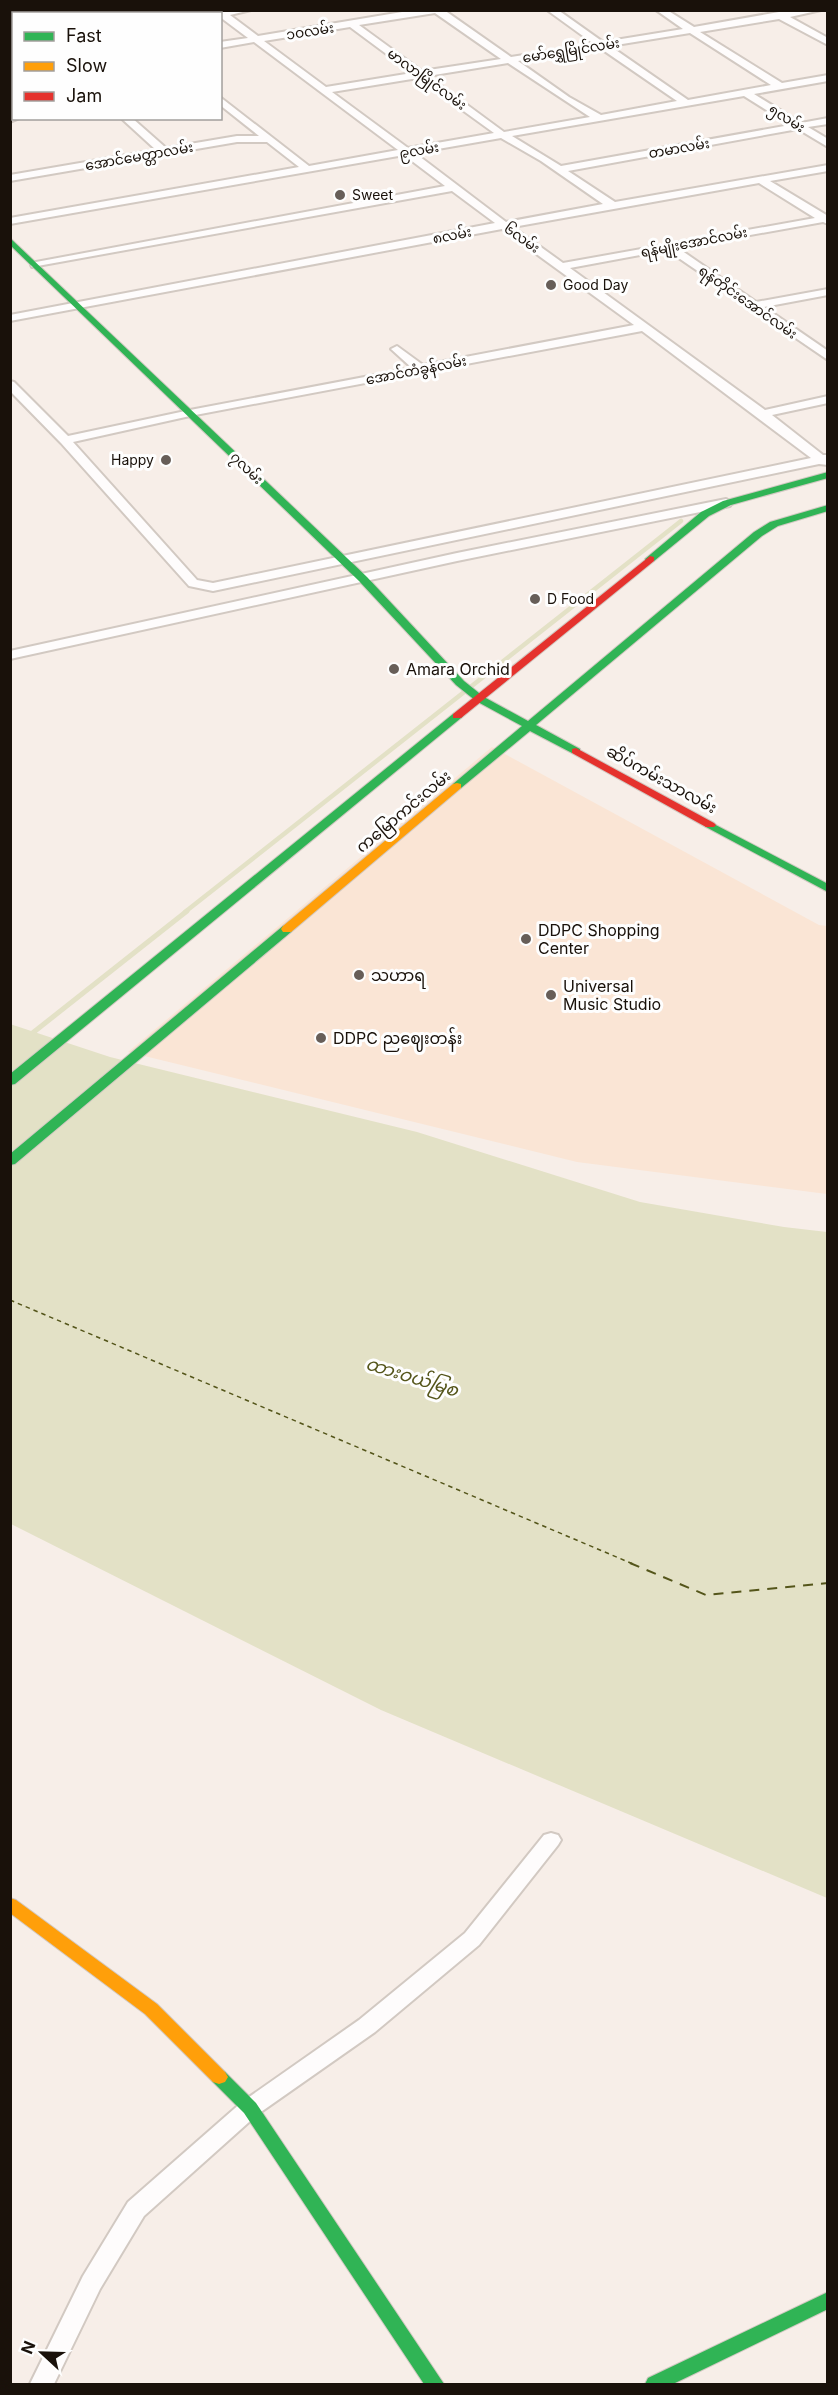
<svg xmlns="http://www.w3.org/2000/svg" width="838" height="2395" font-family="Inter,'Noto Sans Myanmar',sans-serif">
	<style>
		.built { fill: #fae5d5 }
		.water { fill: #e3e1c6 }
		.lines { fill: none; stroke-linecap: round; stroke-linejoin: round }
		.stream-far1 { stroke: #e3e1c6; stroke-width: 4.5 }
		.stream { stroke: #e3e1c6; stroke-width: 5 }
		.ferry-far1 { stroke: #54551a; stroke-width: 1.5; stroke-dasharray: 4.5 4; stroke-linecap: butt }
		.ferry { stroke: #54551a; stroke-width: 2; stroke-dasharray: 10 8; stroke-linecap: butt }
		.street-casing { stroke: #d2c9c2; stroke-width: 4 }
		.fast-casing { stroke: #d2c9c2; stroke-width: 2 }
		.slow-casing { stroke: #d2c9c2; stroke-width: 2 }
		.jam-casing { stroke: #d2c9c2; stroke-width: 2 }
		.street { fill: #fefcfc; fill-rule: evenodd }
		.fast { fill: #30b455; fill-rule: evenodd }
		.slow { fill: #ff9f0a; fill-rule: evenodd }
		.jam { fill: #e5322d; fill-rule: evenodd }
		.poi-dot { fill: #675e58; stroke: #fefefe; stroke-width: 2 }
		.labels { text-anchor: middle; stroke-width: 6; stroke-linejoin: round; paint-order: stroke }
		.far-street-label { font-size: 14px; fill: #19110a; stroke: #fefefe }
		.far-poi-label { font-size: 14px; fill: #19110a; stroke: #fefefe; text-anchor: start }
		.poi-label { font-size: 16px; fill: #19110a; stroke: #fefefe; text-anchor: start }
		.street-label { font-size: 16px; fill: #19110a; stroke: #fefefe }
		.water-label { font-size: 18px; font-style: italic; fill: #54551a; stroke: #fefefe }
	</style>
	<rect width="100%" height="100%" fill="#f7eee8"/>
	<path class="built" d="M492 747 819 925 827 926V1194L577 1162 128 1052Z"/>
	<path class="water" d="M10 1024 110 1057 417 1132 640 1202 784 1227 827 1232V1898L381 1710 11 1524Z"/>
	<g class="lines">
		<path class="stream-far1" d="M185 912 681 521"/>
		<path class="stream" d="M30 1035 187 911"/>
		<path class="ferry-far1" d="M10 1300 633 1564"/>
		<path class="ferry" d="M630 1563 706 1595 828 1583"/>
		<g class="street-casing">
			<path id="street" d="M119 10H129L131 14H121Z
				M213 10H251L230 15 258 36 414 10H444L511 57 594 44 547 10H558L603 42 683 29 656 10H667L694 27 779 12 821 10 790 17 828 38V45L779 19 700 32 782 83 828 75V81L754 94 801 123 828 118V124L808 127 828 139V147L798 129 568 171 615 202 828 165V171L770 181 828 216V224L823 222 678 248 756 302 828 289V295L764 307 828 351V360L667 250 570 268 765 410 828 396V403L772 415 823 455H828V465L819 464 213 591 189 586 61 443 10 391V381L14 382 68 436 190 410 412 368 391 349 397 346 423 365 634 325 502 229 10 321V315L495 223 452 191 32 267 31 265 36 262 445 186 404 155 10 224V218L299 167 267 142H237L10 181V175L156 150 121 118H132L166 148 237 136H259L220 105V97L309 166 398 150 254 42 220 48V42L248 38 220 17V14ZM435 13 501 59 422 71 359 25ZM350 27 412 73 326 87 264 41ZM690 33 771 85 688 100 610 46ZM600 48 677 101 601 115 569 97 518 61ZM508 63 590 117 504 132 428 76ZM418 78 494 133 408 148 332 92ZM744 96 790 125 561 166 512 136ZM501 138 541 161 603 204 506 222 415 153ZM759 183 815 218 563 263 513 227ZM642 331 811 458 213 583 197 580 73 442 190 416Z
				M14 43V49L10 50V44Z
				M14 73V79L10 80V74Z
				M14 115V118H20L10 122V116Z
				M726 499 732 503 730 506 457 561 10 659V651L457 553Z
				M551 1833 558 1835 561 1840 558 1845 479 1945 375 2032 258 2114 144 2216 100 2289 54 2384H30L83 2276 128 2202 242 2102 359 2020 465 1933 544 1835Z"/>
		</g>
		<g class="fast-casing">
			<path id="fast" d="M10 238 367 577 464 681 484 697 528 721 754 532 770 522 828 505V511L778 526 762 536 536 725 580 749V753H572L530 731 461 788H453V784L522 726 476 701 456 685 359 581 10 245Z
				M828 472V478L731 505 709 516 654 561H646L645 559 701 512 723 501Z
				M457 713 463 716 461 718 15 1084 10 1085V1074L453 714Z
				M710 822 828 884V892L706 827 704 825 706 823Z
				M287 925 293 929 291 932 15 1164 10 1165V1154L283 926Z
				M219 2070 225 2072 256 2103 444 2384H424L244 2113 213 2082 210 2077 213 2072Z
				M828 2292V2309L673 2384H645L648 2378Z"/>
		</g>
		<g class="slow-casing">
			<path id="slow" d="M457 783 461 784V788L291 932H283L281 929 283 926 453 784Z
				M10 1898 16 1900 157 2004 225 2072 228 2077 225 2082 219 2084 213 2082 145 2014 10 1913Z"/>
		</g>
		<g class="jam-casing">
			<path id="jam" d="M650 556 654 557V561L461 718H453V714Z
				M576 748 714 823 716 825 714 827H706L572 753V749Z"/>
		</g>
		<use href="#street" class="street"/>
		<use href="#fast" class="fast"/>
		<use href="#slow" class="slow"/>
		<use href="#jam" class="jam"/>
	</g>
	<g class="poi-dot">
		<circle cx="340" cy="195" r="6"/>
		<circle cx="551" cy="285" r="6"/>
		<circle cx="166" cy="460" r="6"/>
		<circle cx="535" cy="599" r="6"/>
		<circle cx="394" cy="669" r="6"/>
		<circle cx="526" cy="939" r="6"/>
		<circle cx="359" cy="975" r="6"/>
		<circle cx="551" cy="995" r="6"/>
		<circle cx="321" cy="1038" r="6"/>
	</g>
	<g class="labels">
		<g class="far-street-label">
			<text transform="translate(310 31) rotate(-9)" y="5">၁၀လမ်း</text>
			<text transform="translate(571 50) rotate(-9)" y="5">မော်ရွှေမြိုင်လမ်း</text>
			<text transform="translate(427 79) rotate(36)" y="5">မာလာမြိုင်လမ်း</text>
			<text transform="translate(787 118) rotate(32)" y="5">၅လမ်း</text>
			<text transform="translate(679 148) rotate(-10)" y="5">တမာလမ်း</text>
			<text transform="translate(419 150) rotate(-10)" y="5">၉လမ်း</text>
			<text transform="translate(139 156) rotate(-10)" y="5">အောင်မေတ္တာလမ်း</text>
			<text transform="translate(452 235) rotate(-11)" y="5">၈လမ်း</text>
			<text transform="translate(522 238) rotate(35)" y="5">၆လမ်း</text>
			<text transform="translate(694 242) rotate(-11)" y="5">ရန်မျိုးအောင်လမ်း</text>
			<text transform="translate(748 302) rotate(35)" y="5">ရန်တိုင်းအောင်လမ်း</text>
			<text transform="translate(416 370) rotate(-11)" y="5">အောင်တံခွန်လမ်း</text>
			<text transform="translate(247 468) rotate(44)" y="5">၇လမ်း</text>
		</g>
		<g class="far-poi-label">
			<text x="352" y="200">Sweet</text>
			<text x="563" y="290">Good Day</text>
			<text x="154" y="465" text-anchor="end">Happy</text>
			<text x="547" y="604">D Food</text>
		</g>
		<g class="poi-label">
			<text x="406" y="675">Amara Orchid</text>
			<text x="538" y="936">DDPC Shopping<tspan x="538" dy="18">Center</tspan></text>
			<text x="371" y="981">သဟာရ</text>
			<text x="563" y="992">Universal<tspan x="563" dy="18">Music Studio</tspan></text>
			<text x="333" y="1044">DDPC ညဈေးတန်း</text>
		</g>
		<g class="street-label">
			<text transform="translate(662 779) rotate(29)" y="6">ဆိပ်ကမ်းသာလမ်း</text>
			<text transform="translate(403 811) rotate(-40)" y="6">ကမြောကင်းလမ်း</text>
		</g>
		<g class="water-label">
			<text transform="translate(412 1377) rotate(17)" y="6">ထားဝယ်မြစ</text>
		</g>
	</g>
	<rect width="838" height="2395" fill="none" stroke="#19110a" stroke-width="24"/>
	<rect x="12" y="12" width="210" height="108" fill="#fefefe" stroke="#a29f9c" stroke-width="1.5"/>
	<rect x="24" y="32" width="30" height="9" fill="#30b455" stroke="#a29f9c" stroke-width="1.5"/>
	<text x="66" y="42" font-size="18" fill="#19110a">Fast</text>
	<rect x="24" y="62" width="30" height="9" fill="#ff9f0a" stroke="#a29f9c" stroke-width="1.5"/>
	<text x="66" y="72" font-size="18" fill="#19110a">Slow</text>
	<rect x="24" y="92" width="30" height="9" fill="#e5322d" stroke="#a29f9c" stroke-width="1.5"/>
	<text x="66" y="102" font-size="18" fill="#19110a">Jam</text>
	<g transform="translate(42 2353) rotate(292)" stroke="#fefefe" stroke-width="4.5" paint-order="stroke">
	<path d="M0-4.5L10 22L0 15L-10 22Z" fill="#19110a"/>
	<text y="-9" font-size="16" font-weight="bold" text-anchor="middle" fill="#19110a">N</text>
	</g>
</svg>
